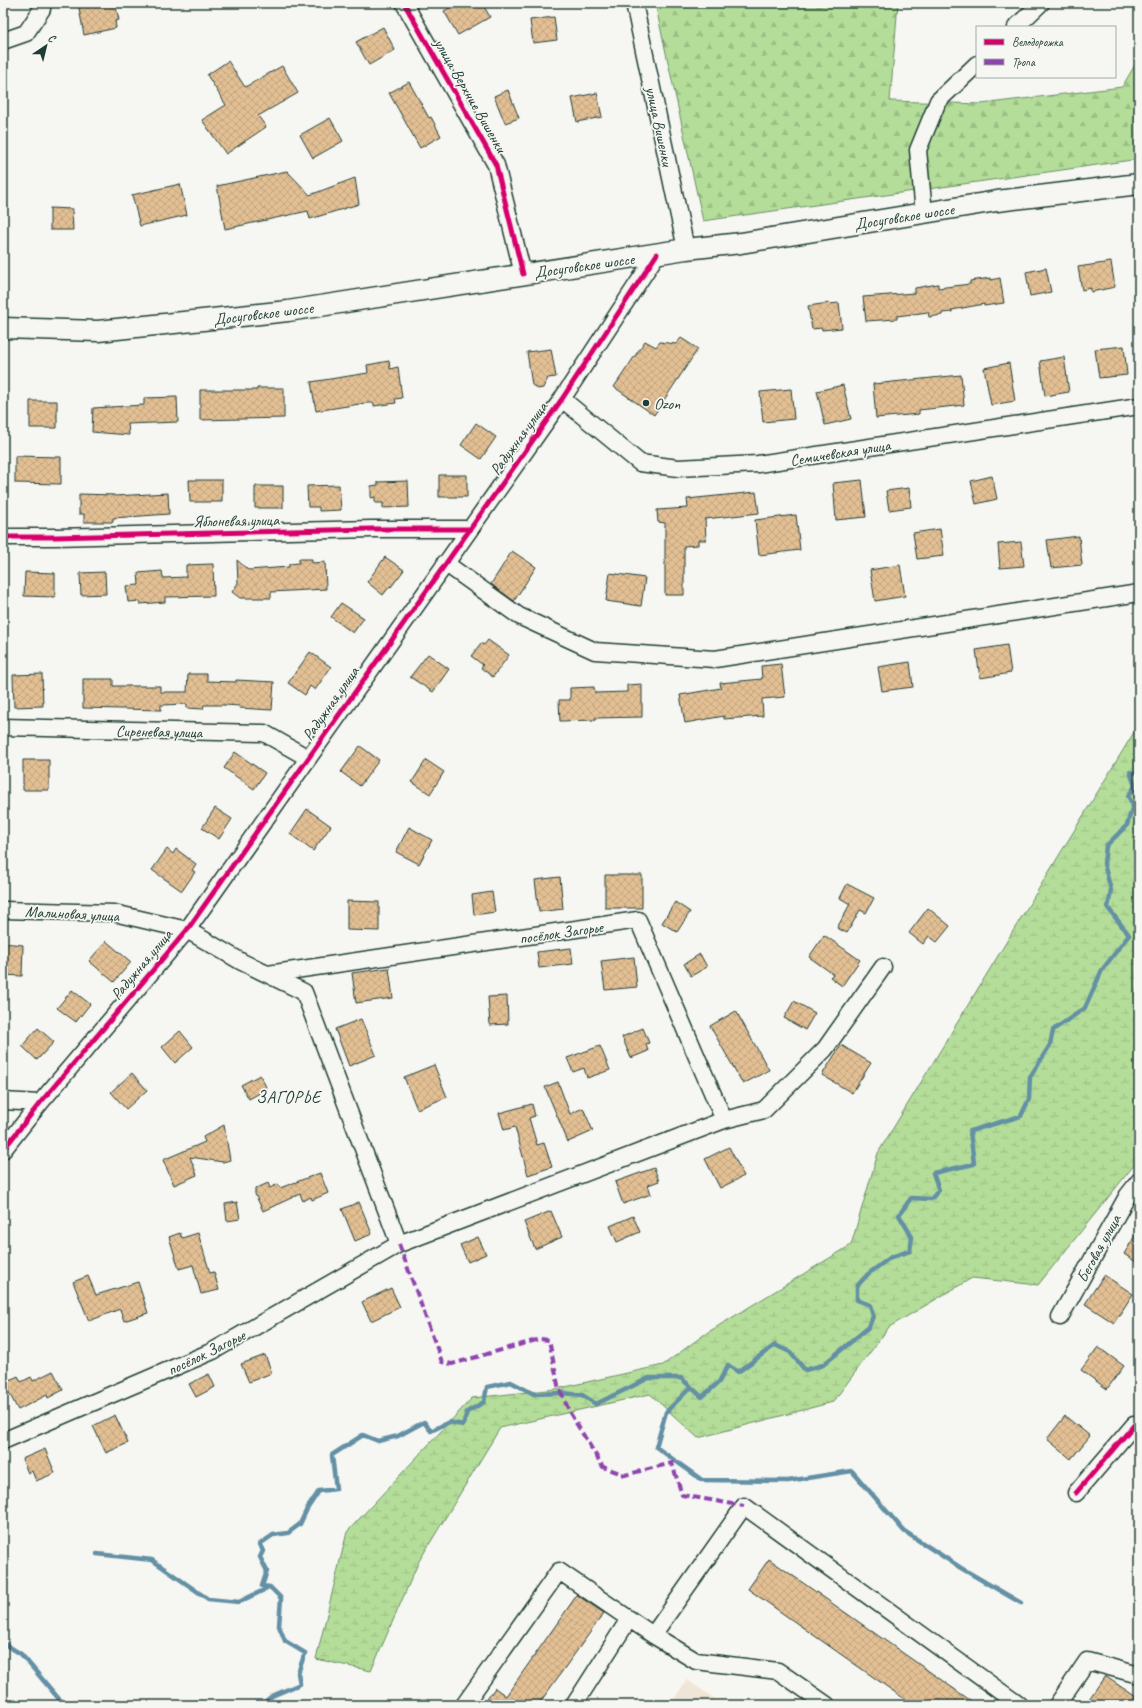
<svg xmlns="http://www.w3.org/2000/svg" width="1142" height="1708" font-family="Caveat,sans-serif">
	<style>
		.built { fill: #f0e6d6 }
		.forest { fill: url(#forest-firs); stroke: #6a8d66 }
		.wetland { fill: url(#wetland-marsh); stroke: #6a8d66 }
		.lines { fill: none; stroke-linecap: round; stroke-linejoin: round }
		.stream { stroke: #6490a5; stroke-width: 4.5 }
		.building { fill: url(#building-cross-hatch); stroke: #1f3d34 }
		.minor-casing { stroke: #1f3d34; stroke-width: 19 }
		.major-casing { stroke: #1f3d34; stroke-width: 23 }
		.minor { stroke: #f6f6f2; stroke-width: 16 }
		.major { stroke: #f6f6f2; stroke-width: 20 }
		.quiet { stroke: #8e44ad; stroke-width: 4; stroke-dasharray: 8 4; stroke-linecap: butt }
		.cycleway-casing { stroke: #f6f6f2; stroke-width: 8 }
		.cycleway { stroke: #d6006c; stroke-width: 5 }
		.poi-dot { fill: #1f3d34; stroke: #f6f6f2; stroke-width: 1.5 }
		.labels { text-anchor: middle; stroke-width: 3.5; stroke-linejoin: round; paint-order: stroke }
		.street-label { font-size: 16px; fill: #1f3d34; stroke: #f6f6f2 }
		.poi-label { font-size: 16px; fill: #1f3d34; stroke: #f6f6f2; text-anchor: start }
		.neighbourhood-label { font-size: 17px; letter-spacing: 1px; fill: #1f3d34; stroke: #f6f6f2 }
	</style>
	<defs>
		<pattern id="forest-firs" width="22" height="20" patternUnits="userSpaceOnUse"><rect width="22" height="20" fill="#b4dd99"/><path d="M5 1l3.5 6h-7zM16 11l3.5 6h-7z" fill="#9abf84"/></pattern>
		<pattern id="wetland-marsh" width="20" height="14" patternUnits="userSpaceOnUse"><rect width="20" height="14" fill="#b4dd99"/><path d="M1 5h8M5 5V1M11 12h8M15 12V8" fill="none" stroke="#9abf84"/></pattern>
		<pattern id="building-cross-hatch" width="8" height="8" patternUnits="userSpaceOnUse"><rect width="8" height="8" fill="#e3bf94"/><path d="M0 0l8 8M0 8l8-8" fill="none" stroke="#c2a580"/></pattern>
	</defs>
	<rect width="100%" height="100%" fill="#f6f6f2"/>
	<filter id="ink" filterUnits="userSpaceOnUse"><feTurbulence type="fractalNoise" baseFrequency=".025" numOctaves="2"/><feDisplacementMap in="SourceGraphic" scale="8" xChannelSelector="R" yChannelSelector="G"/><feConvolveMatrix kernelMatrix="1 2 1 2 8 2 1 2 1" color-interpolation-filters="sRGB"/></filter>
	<g filter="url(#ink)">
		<path class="built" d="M687 1680 724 1705H670Z"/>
		<path class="forest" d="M655 3H898L890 101 981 104 1122 87 1139 58V159L703 221Z"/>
		<path class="wetland" d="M1139 724V1159L1038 1285 972 1278 889 1327 833 1402 698 1438 650 1394 500 1428 419 1561 371 1671 316 1659 347 1532 472 1398 556 1389 663 1365 705 1334 851 1245 878 1153Z"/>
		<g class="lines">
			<path class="stream" d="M691 1387 666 1412 656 1447 702 1480 788 1481 852 1471 904 1531 961 1568 1021 1603
				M97 1554 152 1560 208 1599 239 1602 270 1587
				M3 1643 21 1654 64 1705
				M261 1705 272 1696 300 1684 298 1673 305 1653 285 1641 279 1626 281 1598 270 1587 262 1586 267 1571 260 1557 263 1551 260 1544 273 1535 288 1533 300 1524 307 1509 319 1491 336 1489 332 1455 363 1435 378 1441 398 1436 424 1422 431 1431 449 1422 463 1425 467 1412 484 1402 487 1387 511 1382 534 1394 562 1393 582 1395 596 1404 649 1378H681L702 1397 719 1382 728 1365 738 1372 775 1345 790 1352 805 1370 823 1365 869 1327 873 1316 870 1305 857 1300V1286L868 1274 891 1257 910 1251 912 1237 899 1215 911 1198 931 1199 939 1190 933 1173 974 1164 970 1131 1021 1116 1029 1099 1030 1077 1050 1045 1053 1030 1085 1008 1102 970 1129 935 1108 908 1111 890 1104 864 1106 846 1127 825 1133 805 1128 796 1135 786 1130 772 1139 774"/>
		</g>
		<path class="building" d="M78 3H115L119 20 115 21 116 28 84 35Z
			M458 3H482L490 17 458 35 444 11Z
			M554 17 557 40 533 43 530 20Z
			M383 27 395 50 369 65 356 42Z
			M228 61 245 87 282 66 298 93 258 116 266 127 226 154 202 120 226 105 207 75Z
			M409 82 429 118 431 117 441 136 420 148 389 93Z
			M508 90 519 118 505 123 494 96Z
			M597 93 602 117 577 122 572 98Z
			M330 118 343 141 313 158 300 135Z
			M287 171 310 195 355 178 359 204 310 219 308 211 225 229 217 186Z
			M180 184 187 215 140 226 132 195Z
			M50 208 72 209 73 230H50Z
			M1111 262 1115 287 1091 292V288L1082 290 1078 267Z
			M1046 268 1051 292 1030 296 1026 272Z
			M991 278V280L1000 278 1004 303 984 306V304L952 310V312L942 313V315L929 317 928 312 897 316V319L866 321 863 297 915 293V288L938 284V288L970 284V281Z
			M829 303 830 304 839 303 842 328 822 330V328L812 329 808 306Z
			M681 338 698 349 654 415 614 387 645 341 656 347 660 342 676 344Z
			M1124 346 1127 375 1099 378 1095 349Z
			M551 349 556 377 548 378 543 388 538 389 532 385 527 352Z
			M1064 357 1069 392 1045 396 1040 361Z
			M389 361 390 369 398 367 402 398 395 399 396 403 374 406V403H366L316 411 311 382 368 373 367 365Z
			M1009 363 1015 401 991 405 984 368Z
			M961 375 964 405 919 410V414L876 418 873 384Z
			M843 385 851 419 825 425 817 391Z
			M257 388H284V418L200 420V390H257Z
			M791 389 794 419 763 422 760 392Z
			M177 397 178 422 128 424 129 435 92 432 93 408 144 405V398Z
			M30 401H57V428H30Z
			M476 423 496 437 481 459 461 445Z
			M15 456 61 457V484L15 483Z
			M439 475H467V497H439Z
			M992 476 997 499 976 504 971 481Z
			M189 480H222V502H190Z
			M862 480 866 517 836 520 833 483Z
			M408 481 409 507 383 508V503H375V497L371 498V486L378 485V482Z
			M339 485 341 510 319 511V507H308L307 486Z
			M255 486H283V508H255Z
			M909 488 911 507 889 510 886 491Z
			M756 492 759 513 705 519 706 540H698V545L684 546V595H665V523L658 522 657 510 688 508 687 499Z
			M168 493 169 514 113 518V522H84V514H79V494L114 495V496Z
			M796 515 800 550 759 555 755 520Z
			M940 529 944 556 917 559 913 533Z
			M1079 536 1082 565 1051 568 1047 540Z
			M1021 542 1024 566 1000 568 998 544Z
			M512 551 536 567 514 601 491 584Z
			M385 557 404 570 391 587 390 586 383 595 367 582Z
			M299 559H312V563L325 562 326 589 271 592V598H240L232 592 238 583 237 560 248 570 289 567V564L299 563Z
			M213 564 214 596 165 597V602L140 604V601L128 602 126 586 139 585 138 573 162 571 163 578 186 577V565Z
			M900 565 905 596 875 601 870 570Z
			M25 572 55 573V597L24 596Z
			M105 572 106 594 81 595 80 573Z
			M610 573 645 578 641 606 606 601Z
			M341 603 364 618 353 633 331 617Z
			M488 640 509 655 493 677 481 668 483 665 471 656 481 643 484 645Z
			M1007 645 1011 673 980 678 976 650Z
			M310 652 331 667 315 690 310 686 305 695 288 683Z
			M428 654 449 669 433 692 410 677Z
			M910 662 913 687 882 691 878 667Z
			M781 664 785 697 762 699 763 716 724 719V716L685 723 680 695 721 688 720 683 762 679 761 666Z
			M42 674 43 706 14 707 13 675Z
			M188 674H207V681L236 682V680L274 682 272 710 239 708 240 706 225 705H204L203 709 187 708V704L161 705V710L83 708V679H113V686H160V692H187Z
			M642 684V717L595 718 596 720 560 721 559 700H570V688L594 687 595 693 627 692V685Z
			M360 746 379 760 360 786 341 772Z
			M235 752 265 773 254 789 224 768Z
			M23 760H49V790H23Z
			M426 760 444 772 430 794 412 782Z
			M215 808 232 819 219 839 202 828Z
			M307 809 331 826 313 851 290 834Z
			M409 827 432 840 419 864 396 852Z
			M167 849 173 854 176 849 196 864 192 870 195 872 182 891 152 870Z
			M605 875H642V908H605Z
			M560 877 563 909 539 912 535 880Z
			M847 884 874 898 866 913 860 910 847 933 837 928 850 904 840 898Z
			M492 892 495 912 474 915 472 895Z
			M347 901 379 902V931L347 930Z
			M675 902 690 912 677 932 662 923Z
			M928 908 950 926 937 942 929 936 923 944 909 933Z
			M824 935 860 960 842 986 830 977 833 974 809 957Z
			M106 941 131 962 114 982 89 961Z
			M3 943 23 945 22 976 3 975Z
			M571 948 573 964 539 968 537 952Z
			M700 954 707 967 691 976 684 964Z
			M634 957 637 987 605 990 601 961Z
			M389 968 393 998 356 1003 352 973Z
			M72 990 90 1004 76 1022 57 1008Z
			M507 996 508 1024 490 1025 488 997Z
			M794 1001 815 1013 805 1030 784 1018Z
			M736 1011 769 1070 743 1084 710 1026Z
			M361 1019 376 1055 349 1066 335 1029Z
			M38 1028 54 1042 37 1060 22 1046Z
			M643 1028 649 1043 646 1044 648 1051 631 1058 622 1037Z
			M180 1031 193 1047 175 1063 162 1047Z
			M841 1045 871 1063 852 1093 822 1075Z
			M600 1046 610 1070 587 1078 584 1068 573 1072 567 1058Z
			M434 1065 447 1097 417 1109 404 1077Z
			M132 1073 147 1090 126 1109 111 1092Z
			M260 1075 267 1089 249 1099 241 1085Z
			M558 1082 570 1114 583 1108 593 1131 568 1142 545 1087Z
			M532 1104 535 1116 529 1118 537 1145 544 1143 552 1167 528 1175 515 1127 504 1130 499 1113Z
			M224 1125 230 1160 223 1162 190 1157 197 1175 174 1185 163 1160 205 1142 203 1137Z
			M729 1147 744 1176 720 1188 705 1159Z
			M654 1168 659 1181 648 1185 651 1194 623 1204 615 1182Z
			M320 1173 328 1193 312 1200 311 1197 303 1201 300 1194 263 1211 255 1194V1189L268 1183 270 1188 278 1184 280 1188Z
			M237 1202 240 1219 227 1221 225 1204Z
			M359 1202 372 1234 355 1241 342 1209Z
			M551 1211 562 1237 535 1249 524 1222Z
			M633 1216 640 1232 617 1242 610 1226Z
			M1139 1229V1264L1124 1254Z
			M180 1233 182 1238 198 1233 210 1273 214 1272 219 1290 201 1294 193 1265 179 1269 169 1237Z
			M478 1237 486 1254 468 1262 460 1245Z
			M1104 1275 1133 1294 1114 1323 1085 1304Z
			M88 1276 96 1295 138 1282 148 1313 124 1321 120 1309 89 1321 73 1282Z
			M391 1288 400 1307 371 1321 362 1302Z
			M1098 1347 1124 1366 1107 1389 1081 1370Z
			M265 1355 272 1373 249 1382 241 1364Z
			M53 1371 63 1390 48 1398 47 1395 18 1410 4 1383 18 1376 21 1382 31 1377 33 1381Z
			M209 1374 215 1387 196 1397 189 1384Z
			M115 1415 128 1443 106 1453 93 1426Z
			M1065 1416 1090 1436 1071 1459 1047 1439Z
			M45 1449 55 1473 36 1481 32 1471 28 1473 22 1459Z
			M769 1559 977 1705H913L748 1589Z
			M577 1595 604 1613 538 1705H483L495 1688 506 1696Z
			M1105 1676 1136 1697 1131 1705H1085Z"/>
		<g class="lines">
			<g class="minor-casing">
				<path id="minor" d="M404 3 496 165 523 274
					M634 3 686 249
					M1016 27 1041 3
					M3 41 26 33 42 9 41 3
					M924 213 918 150 938 101 977 64
					M562 399 640 463 678 468 758 464 1139 406
					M3 537H55L372 529H469
					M445 563 519 616 595 651 715 659 1139 593
					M3 727 264 733 308 758
					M3 910 114 913 187 930 242 962 304 992 399 1244 724 1120 764 1110 825 1049 883 967
					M268 974 638 920 724 1120
					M3 1101 40 1103
					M3 1150 40 1103 187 930 562 399 657 254
					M1060 1317 1128 1195 1139 1181
					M3 1441 213 1351 399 1244
					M1076 1493 1134 1425 1139 1428
					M653 1635 744 1506 1019 1705
					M464 1705 559 1571 653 1635 696 1661 778 1671 827 1705
					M574 1705 629 1619
					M1057 1705 1087 1661 1139 1675"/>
			</g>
			<g class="major-casing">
				<path id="major" d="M3 328 98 331 288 311 686 249 741 243 997 201 1139 184"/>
			</g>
			<use href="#minor" class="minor"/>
			<use href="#major" class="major"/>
			<path class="quiet" d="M399 1244 442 1362 452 1364 540 1339 549 1340 558 1385 570 1413 603 1467 625 1475 672 1463 682 1495 744 1506"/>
			<g class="cycleway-casing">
				<path id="cycleway" d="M404 3 496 165 523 274
					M3 537H55L372 529H469
					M3 1150 40 1103 187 930 562 399 657 254
					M1076 1493 1134 1425 1139 1428"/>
			</g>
			<use href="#cycleway" class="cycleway"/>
		</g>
	</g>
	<circle class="poi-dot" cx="646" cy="403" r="4"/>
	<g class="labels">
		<g class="street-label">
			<text transform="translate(471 95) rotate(60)" y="6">улица Верхние Вишенки</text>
			<text transform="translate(660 126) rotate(78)" y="6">улица Вишенки</text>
			<text transform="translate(904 216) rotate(-9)" y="6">Досуговское шоссе</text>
			<text transform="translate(584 265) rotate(-8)" y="6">Досуговское шоссе</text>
			<text transform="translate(263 313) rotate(-7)" y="6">Досуговское шоссе</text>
			<text transform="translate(518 438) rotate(-54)" y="6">Радужная улица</text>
			<text transform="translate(840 452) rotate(-9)" y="6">Семичевская улица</text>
			<text transform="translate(236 520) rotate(-1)" y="6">Яблоневая улица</text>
			<text transform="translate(330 703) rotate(-55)" y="6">Радужная улица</text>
			<text transform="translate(159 731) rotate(1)" y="6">Сиреневая улица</text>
			<text transform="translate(72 913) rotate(3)" y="6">Малиновая улица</text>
			<text transform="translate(561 932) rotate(-8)" y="6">посёлок Загорье</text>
			<text transform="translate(141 964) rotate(-50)" y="6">Радужная улица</text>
			<text transform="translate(1098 1248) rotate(-61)" y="6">Беговая улица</text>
			<text transform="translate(206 1352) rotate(-26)" y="6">посёлок Загорье</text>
		</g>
		<g class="poi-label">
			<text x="654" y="409">Ozon</text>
		</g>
		<g class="neighbourhood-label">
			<text x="289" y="1103">ЗАГОРЬЕ</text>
		</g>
	</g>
	<rect width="1142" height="1708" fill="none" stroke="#f6f6f2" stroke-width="16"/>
	<rect x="8" y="8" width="1126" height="1692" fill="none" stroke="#1f3d34" stroke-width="1.5" filter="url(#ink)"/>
	<rect x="976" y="26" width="140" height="52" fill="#f6f6f2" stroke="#a0aca6"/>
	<rect x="984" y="39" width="20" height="6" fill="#d6006c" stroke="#a0aca6"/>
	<text x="1012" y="46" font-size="12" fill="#1f3d34">Велодорожка</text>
	<rect x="984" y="59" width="20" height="6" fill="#8e44ad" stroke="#a0aca6"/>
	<text x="1012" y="66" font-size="12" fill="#1f3d34">Тропа</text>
	<g transform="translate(46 46) rotate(35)" stroke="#f6f6f2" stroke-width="3" paint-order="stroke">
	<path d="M0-3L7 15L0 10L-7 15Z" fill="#1f3d34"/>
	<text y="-6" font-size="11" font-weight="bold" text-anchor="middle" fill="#1f3d34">С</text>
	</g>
</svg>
